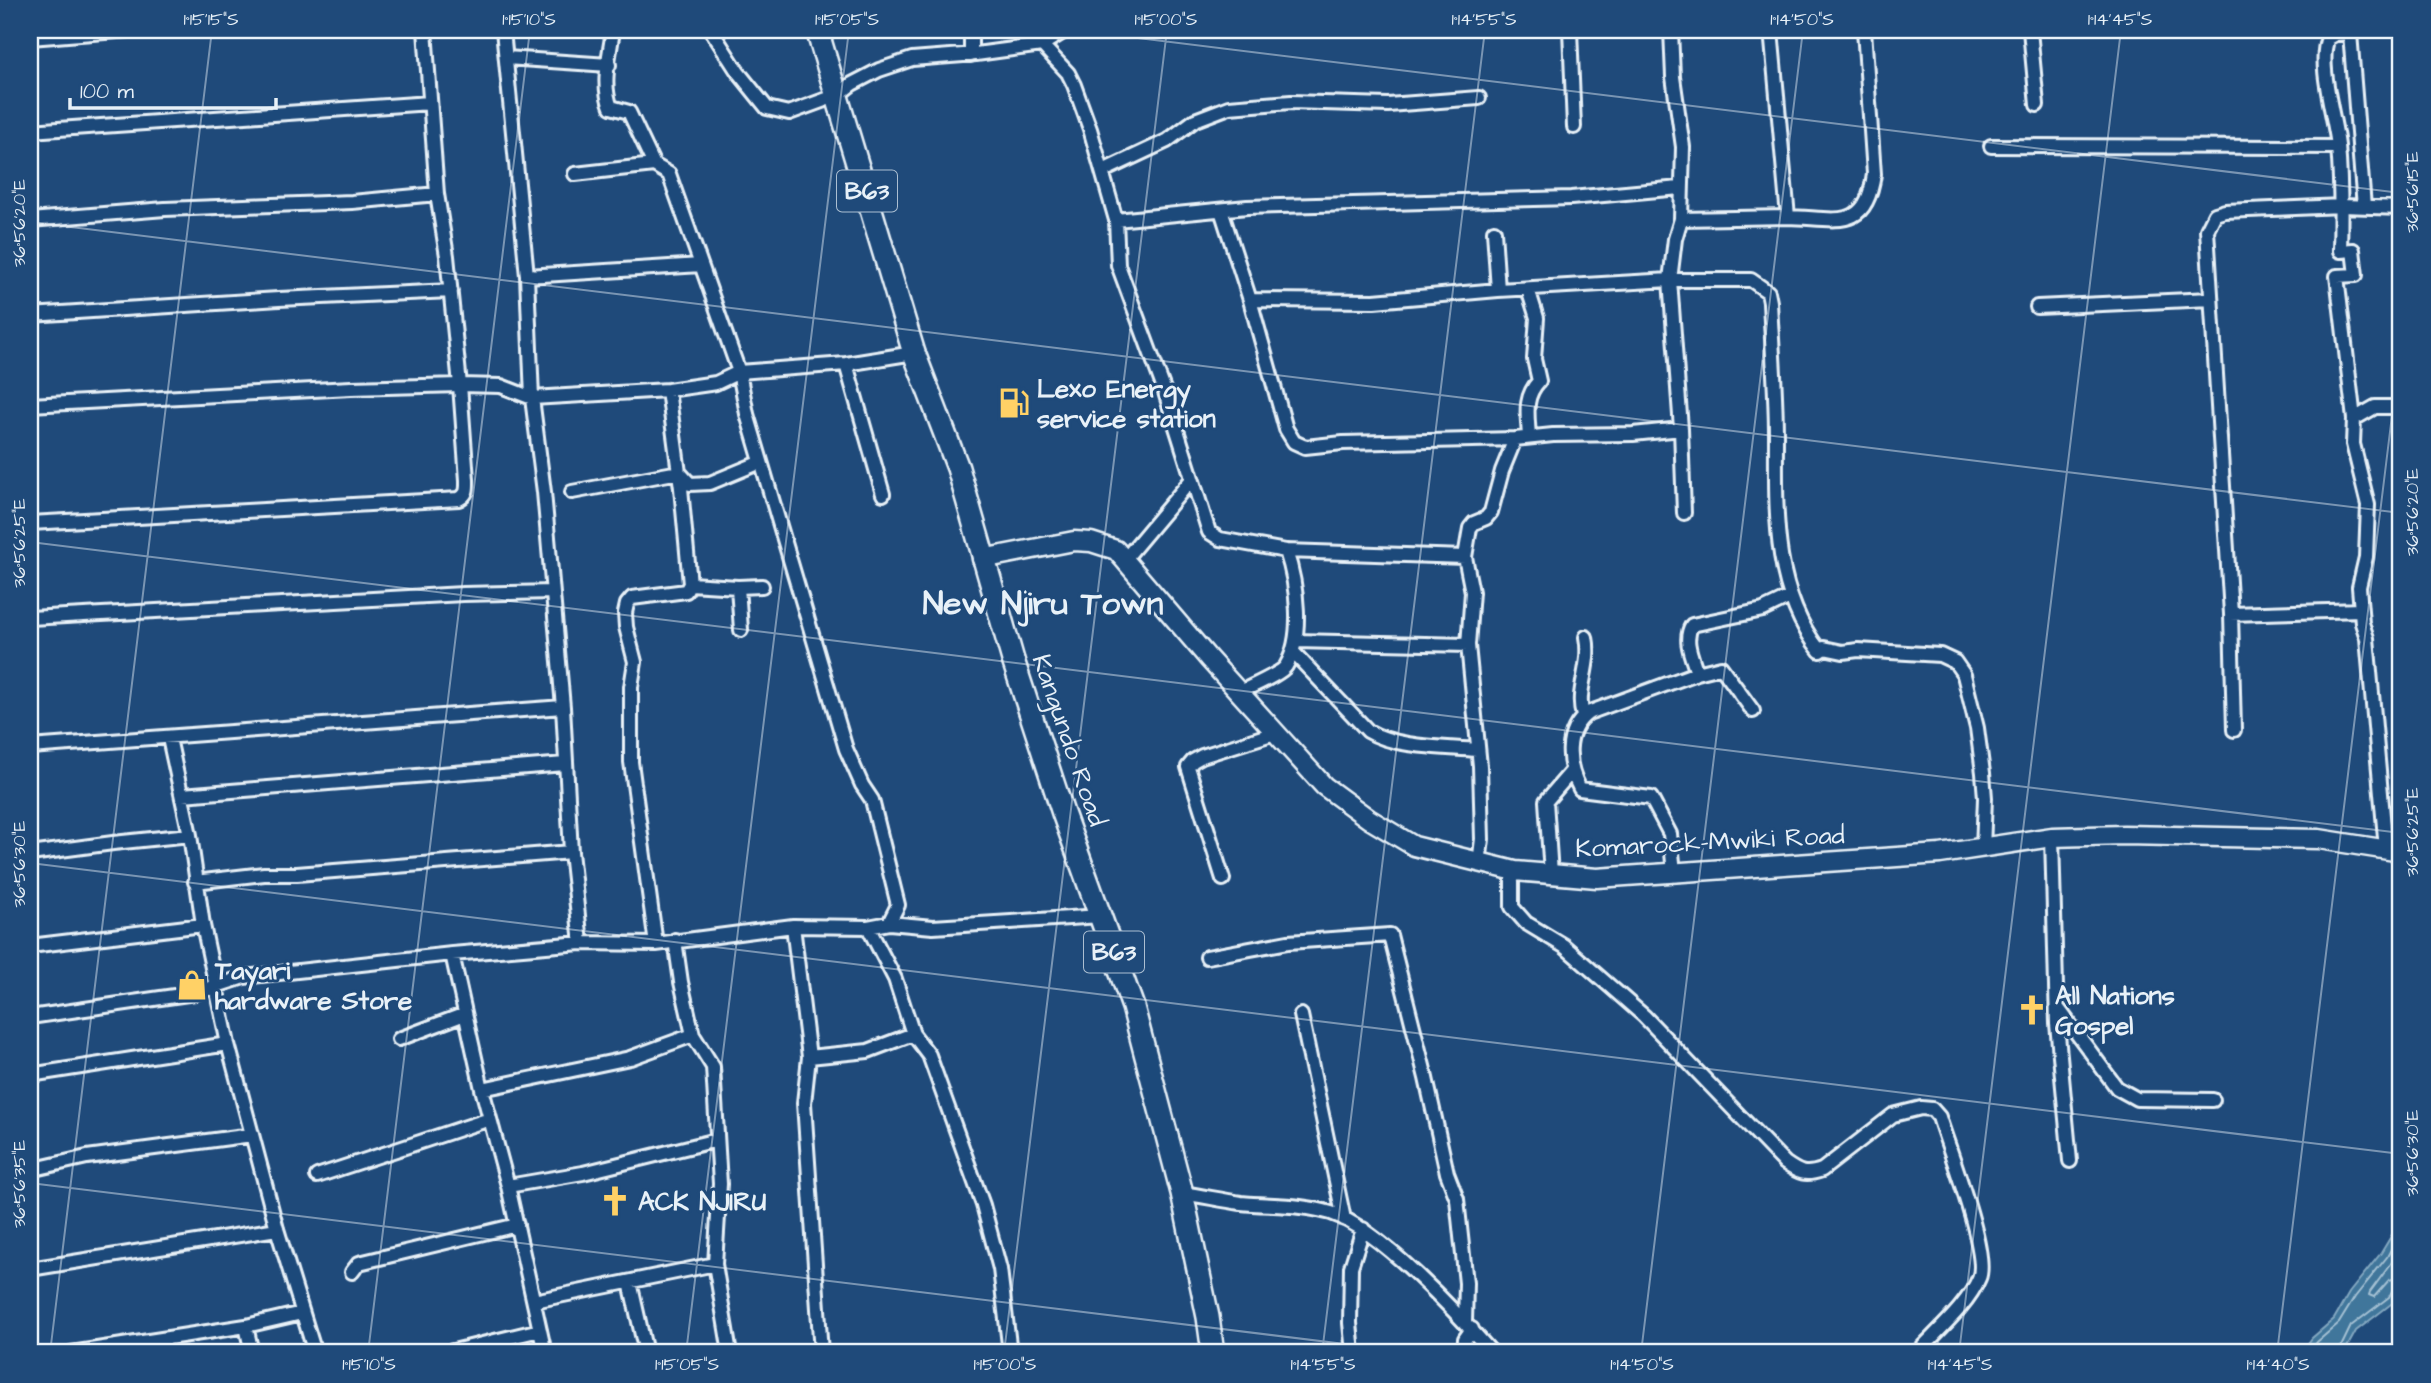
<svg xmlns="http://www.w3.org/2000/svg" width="2431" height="1383" font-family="'Architects Daughter',sans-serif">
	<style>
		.water { fill: #3f769b; stroke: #83a7c0; stroke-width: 2 }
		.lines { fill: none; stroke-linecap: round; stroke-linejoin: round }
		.shore { stroke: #a4c0d3; stroke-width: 2 }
		.minor-casing { stroke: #e8f1f8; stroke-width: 18 }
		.secondary-casing { stroke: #e8f1f8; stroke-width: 23 }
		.trunk-casing { stroke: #e8f1f8; stroke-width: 26 }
		.minor { stroke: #1f4a7a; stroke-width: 12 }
		.secondary { stroke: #1f4a7a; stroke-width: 18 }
		.trunk { stroke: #1f4a7a; stroke-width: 21 }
		.ticks { fill: none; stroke: #e8f1f8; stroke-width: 2; stroke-opacity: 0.45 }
		.labels { text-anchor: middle; stroke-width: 6; stroke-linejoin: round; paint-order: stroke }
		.shield { fill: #1f4a7a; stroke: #acbfd2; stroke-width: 2 }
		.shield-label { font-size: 24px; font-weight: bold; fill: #e8f1f8 }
		.poi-label { font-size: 26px; font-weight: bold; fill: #e8f1f8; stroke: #1f4a7a; text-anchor: start }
		.street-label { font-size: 26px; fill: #e8f1f8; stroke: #1f4a7a }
		.district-label { font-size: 33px; font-weight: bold; fill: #e8f1f8; stroke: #1f4a7a }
		.neatline { fill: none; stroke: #e8f1f8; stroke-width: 2.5 }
		.ticks-label { font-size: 18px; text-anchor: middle; fill: #e8f1f8 }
	</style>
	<rect width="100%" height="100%" fill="#1f4a7a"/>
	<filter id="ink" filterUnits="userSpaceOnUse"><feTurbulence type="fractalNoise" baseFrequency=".0143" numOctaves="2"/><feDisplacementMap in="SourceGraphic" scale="14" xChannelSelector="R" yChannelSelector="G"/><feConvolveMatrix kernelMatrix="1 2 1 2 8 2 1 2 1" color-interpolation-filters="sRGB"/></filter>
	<g filter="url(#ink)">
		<path class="water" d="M2401 1213V1285L2395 1301 2356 1331 2344 1353H2301L2312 1338 2334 1319 2349 1293 2381 1253 2393 1233 2398 1214Z"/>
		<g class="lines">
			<path class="shore" d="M2401 1250 2370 1292 2369 1295 2374 1297 2389 1280 2401 1277
				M2309 1353 2317 1342 2339 1323 2355 1297 2387 1257 2401 1230
				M2338 1353 2351 1326 2389 1297 2394 1287 2401 1286"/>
			<g class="minor-casing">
				<path id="minor" d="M503 30 527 276 532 398 544 492 563 707 571 852 581 943
					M613 30C610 54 601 84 611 107L629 112 654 165 669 174 739 372 747 414 846 749 862 785 872 800 898 905 889 923
					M711 30 738 72 767 108 789 113 838 95 852 84 879 70 912 59 976 54 1042 45
					M971 30V55
					M1066 30 1042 45 1068 73 1074 85 1090 129 1116 220 1118 265 1165 392 1209 532 1220 539 1286 551 1465 557
					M1570 30 1574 127
					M2030 30 2037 105
					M2349 30 2350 33 2335 34 2328 38C2317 63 2335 118 2338 146 2341 181 2341 216 2340 251L2353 250 2356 275 2337 276 2354 419 2353 444 2368 505 2366 557 2359 587 2362 623 2367 638 2386 849
					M2350 33 2364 207
					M30 38 130 30
					M506 58 609 65
					M30 131 430 103
					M1991 146 2338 147
					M1103 171 1167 141 1195 120 1229 107 1291 102 1388 105 1479 98
					M575 174 654 165
					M1221 210 1250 300 1286 429 1294 442 1305 447 1343 443 1515 439 1553 435 1633 434 1681 429
					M1788 217C1836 218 1866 233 1874 174L1864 30
					M1681 219 1788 217 1771 30
					M30 220 165 209 352 202 437 194
					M1116 220 1247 207 1571 198 1680 188
					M1494 231 1498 290
					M527 276 701 265
					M1528 289 1537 318 1534 359 1539 381C1523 398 1528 416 1529 437
					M1250 300 1374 301 1498 290 1670 280 1675 239 1681 219 1683 147 1673 77 1671 30
					M2037 307 2211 299
					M30 315 279 299 451 291
					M846 364 883 494
					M30 405 351 388 460 385 501 386 532 398 668 390 716 383 739 372 846 364 914 353
					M2354 419 2375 407H2401
					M572 492 679 472 690 484 710 483 761 462
					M1684 513 1681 429 1670 280H1751L1768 292 1770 302C1772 346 1776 391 1776 436 1776 509 1772 590 1820 651L1824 648 1843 652 1858 650 1940 655 1955 662 1964 675 1977 728 1983 773 1985 798 1983 849
					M30 523 459 499C468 494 467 489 467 480L460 385 447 256 437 194 425 30
					M1125 559 1192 479
					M690 584 738 587 741 630
					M738 587 762 586
					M2231 614 2207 230 2215 214 2225 211 2342 206 2401 208
					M30 618 463 594 552 592
					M1296 641 1468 645
					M1293 652 1368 731C1396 748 1444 747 1477 750
					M1697 673 1721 667 1753 711
					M1239 693C1249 687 1281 674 1286 666 1304 636 1297 584 1286 551
					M1583 716C1575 690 1592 667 1586 637
					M2234 730 2231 614 2361 610
					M169 738 190 835 203 925 228 1044 277 1229 315 1353
					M30 747 563 707
					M182 795 565 764
					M2052 837 2057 1024 2070 1161
					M30 854 113 843 190 835
					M1479 864 1482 839 1480 766 1468 645 1472 592 1465 557 1470 528 1474 523 1486 518 1491 512 1502 471 1515 439
					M1515 871 1512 880V907L1526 923 1564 946 1644 1016 1785 1163C1799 1173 1805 1176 1822 1170L1893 1115 1921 1108 1932 1109 1939 1117C1948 1147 1990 1254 1979 1278 1968 1305 1936 1332 1917 1353
					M1674 872 1670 834 1651 798 1580 789C1567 765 1563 732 1588 713L1697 673C1692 657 1683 640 1692 625L1763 610 1790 597
					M1551 874 1546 801 1571 772
					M1223 879 1188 767 1193 761 1202 756 1275 733
					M195 882 264 874H297L571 852
					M793 926 809 1057 804 1103 821 1353
					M868 927 895 979 913 1034 929 1055 983 1205 1000 1269 1010 1353
					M675 940 681 982 693 1035 713 1067 720 1184 715 1264 730 1353
					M656 944 631 762V687L635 662 626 627 625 613 627 604 632 598 686 591 690 584 681 488 668 390
					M30 946 203 925
					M452 954 482 1089 508 1186 545 1353
					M1207 957 1288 942 1390 935 1426 1078 1447 1173 1457 1199 1466 1283 1465 1323
					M2058 1008 2117 1088 2137 1099 2213 1100
					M1301 1015 1344 1219
					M30 1017 195 993 244 977 452 954 581 943 656 944 793 926 868 927 889 923 933 927 1101 916
					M399 1039 465 1014
					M809 1057 868 1051 913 1034
					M30 1075 228 1044
					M482 1089 630 1058 693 1035
					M30 1170 87 1157 252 1135
					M317 1176 490 1119
					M508 1186 583 1173 717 1140
					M1182 1193C1202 1196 1221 1200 1241 1203 1271 1206 1301 1204 1331 1213 1379 1229 1458 1314 1492 1353
					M30 1269 277 1229
					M352 1272 359 1263 517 1225
					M630 1282 646 1353
					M534 1301 715 1264
					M246 1326 252 1353
					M71 1353 246 1326 302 1313
					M445 1353 540 1330
					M1353 1353 1350 1323 1351 1267 1363 1229
					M1464 1353 1465 1339 1472 1329"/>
			</g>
			<g class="secondary-casing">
				<path id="secondary" d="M982 559 1074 541 1091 542 1116 550 1209 659 1324 786 1369 819 1414 846 1515 871 1597 878 1940 854 2052 837 2124 835 2319 839 2401 852"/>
			</g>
			<g class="trunk-casing">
				<path id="trunk" d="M817 30 914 353 958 468 1013 660 1063 813 1133 1007 1182 1193 1208 1317 1213 1353"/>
			</g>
			<use href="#minor" class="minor"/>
			<use href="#secondary" class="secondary"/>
			<use href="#trunk" class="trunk"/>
		</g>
	</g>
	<path class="ticks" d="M1073 30 2401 193M30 222 2401 513M30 542 2401 833M30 863 2401 1154M30 1183 1418 1353M50 1353 212 30M368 1353 530 30M686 1353 849 30M1004 1353 1167 30M1322 1353 1485 30M1641 1353 1803 30M1959 1353 2121 30M2277 1353 2401 342"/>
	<defs>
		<g id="fuel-bare" transform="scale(2.415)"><path d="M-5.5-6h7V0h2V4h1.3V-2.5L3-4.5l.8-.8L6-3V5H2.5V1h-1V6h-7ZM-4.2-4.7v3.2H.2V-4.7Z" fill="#ffd166" stroke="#1f4a7a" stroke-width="2.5" paint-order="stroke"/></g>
		<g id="shop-bare" transform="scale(2.415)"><path d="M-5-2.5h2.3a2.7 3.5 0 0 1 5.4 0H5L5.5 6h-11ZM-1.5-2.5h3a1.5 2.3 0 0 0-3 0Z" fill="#ffd166" stroke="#1f4a7a" stroke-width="2.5" paint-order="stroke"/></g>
		<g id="church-bare" transform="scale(2.415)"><path d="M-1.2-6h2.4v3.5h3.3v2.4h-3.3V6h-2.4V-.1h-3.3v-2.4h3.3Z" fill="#ffd166" stroke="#1f4a7a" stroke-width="2.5" paint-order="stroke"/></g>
	</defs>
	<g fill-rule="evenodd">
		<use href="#fuel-bare" x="1014" y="403"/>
		<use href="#shop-bare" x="192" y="985"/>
		<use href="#church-bare" x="2032" y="1010"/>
		<use href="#church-bare" x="615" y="1201"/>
	</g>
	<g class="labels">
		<g class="shield">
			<rect x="837" y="170.5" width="60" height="41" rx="5"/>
			<rect x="1084" y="931.5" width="60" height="41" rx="5"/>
		</g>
		<g class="shield-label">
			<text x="867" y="199">B63</text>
			<text x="1114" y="960">B63</text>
		</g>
		<g class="poi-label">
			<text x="1037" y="397">Lexo Energy<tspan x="1037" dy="30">service station</tspan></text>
			<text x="215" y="979">Tayari<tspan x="215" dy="30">hardware Store</tspan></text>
			<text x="2055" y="1004">All Nations<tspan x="2055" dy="30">Gospel</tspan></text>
			<text x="638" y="1210">ACK NJIRU</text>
		</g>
		<g class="street-label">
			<text transform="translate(1070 740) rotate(71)" y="9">Kangundo Road</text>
			<text transform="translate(1710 841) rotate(-3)" y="9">Komarock-Mwiki Road</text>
		</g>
		<g class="district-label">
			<text x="1043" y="614">New Njiru Town</text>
		</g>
	</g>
	<rect width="2431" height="1383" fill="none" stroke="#1f4a7a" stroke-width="77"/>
	<path d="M70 98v10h206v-10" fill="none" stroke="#e8f1f8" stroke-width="3.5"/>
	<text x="80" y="98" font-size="21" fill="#e8f1f8" stroke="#1f4a7a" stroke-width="5" paint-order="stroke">100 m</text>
	<rect x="38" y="38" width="2354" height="1306" class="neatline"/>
	<g class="ticks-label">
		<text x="211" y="25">1°15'15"S</text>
		<text x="529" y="25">1°15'10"S</text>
		<text x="847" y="25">1°15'05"S</text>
		<text x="1166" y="25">1°15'00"S</text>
		<text x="1484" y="25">1°14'55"S</text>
		<text x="1802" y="25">1°14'50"S</text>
		<text x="2120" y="25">1°14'45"S</text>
		<text transform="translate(2412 192) rotate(-90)" y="6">36°56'15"E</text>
		<text transform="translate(19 223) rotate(-90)" y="6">36°56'20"E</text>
		<text transform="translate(2412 512) rotate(-90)" y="6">36°56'20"E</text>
		<text transform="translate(19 543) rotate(-90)" y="6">36°56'25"E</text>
		<text transform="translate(2412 832) rotate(-90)" y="6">36°56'25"E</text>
		<text transform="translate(19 864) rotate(-90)" y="6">36°56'30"E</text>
		<text transform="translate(2412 1153) rotate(-90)" y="6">36°56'30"E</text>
		<text transform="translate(19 1184) rotate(-90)" y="6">36°56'35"E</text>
		<text x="369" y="1370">1°15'10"S</text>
		<text x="687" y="1370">1°15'05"S</text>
		<text x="1005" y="1370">1°15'00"S</text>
		<text x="1323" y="1370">1°14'55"S</text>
		<text x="1642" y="1370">1°14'50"S</text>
		<text x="1960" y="1370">1°14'45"S</text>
		<text x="2278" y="1370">1°14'40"S</text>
	</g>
</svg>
